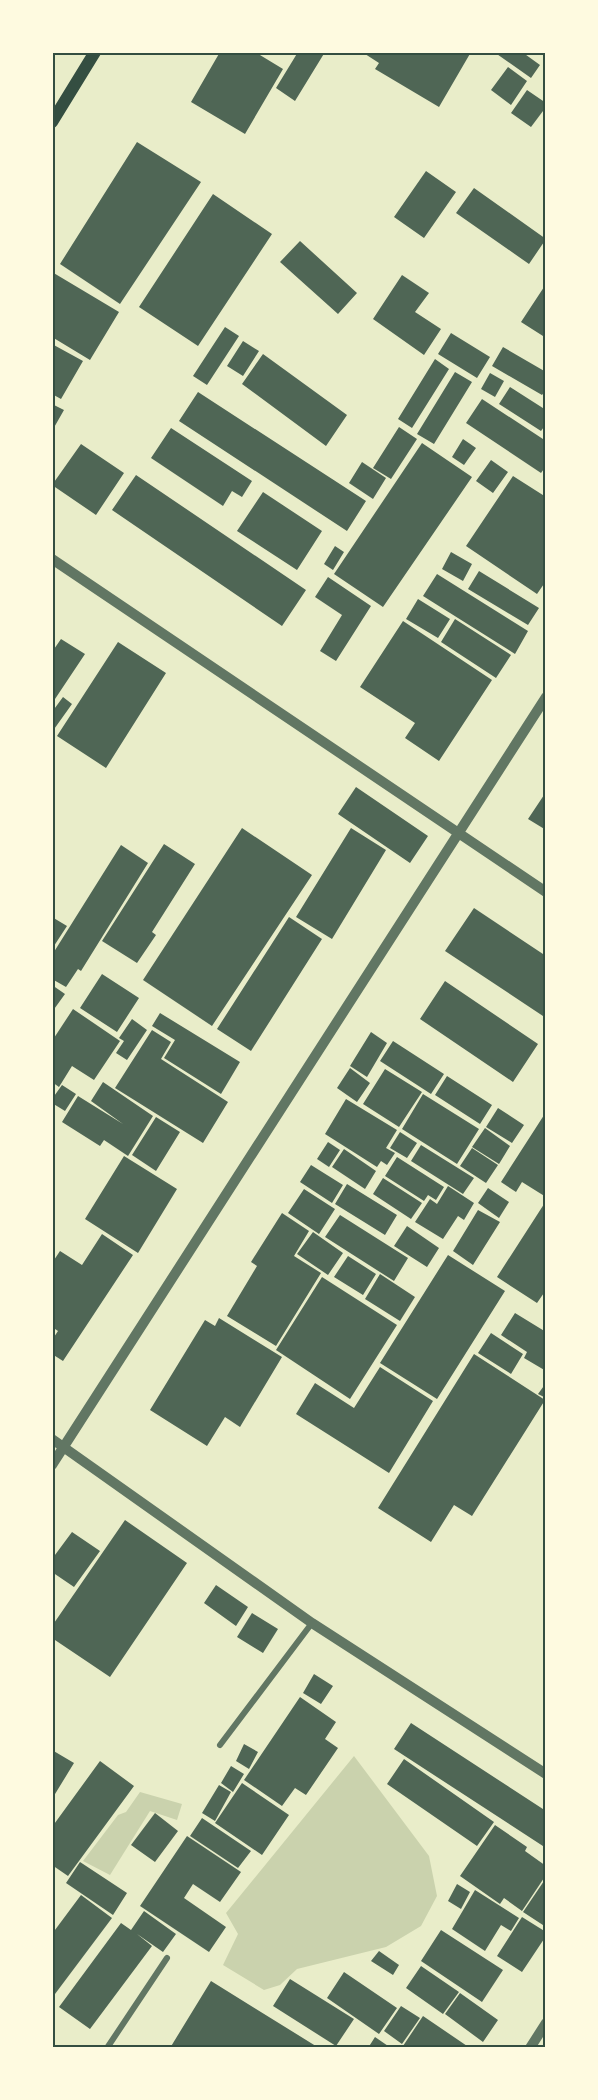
<svg xmlns="http://www.w3.org/2000/svg" width="598" height="2100" font-family="'Sofia Sans Condensed',sans-serif">
	<style>
		.green { fill: #cad2ad }
		.building { fill: #4f6655 }
		.lines { fill: none; stroke-linecap: round; stroke-linejoin: round }
		.minor { stroke: #617663; stroke-width: 6 }
		.tertiary { stroke: #617663; stroke-width: 10 }
		.secondary { stroke: #344e41; stroke-width: 12 }
		.neatline { fill: none; stroke: #344e41; stroke-width: 2 }
	</style>
	<rect width="100%" height="100%" fill="#e9edc9"/>
	<path class="green" d="M354 1756 429 1856 437 1896 421 1926 386 1947 297 1969 280 1985 264 1990 223 1965 238 1934 226 1913Z
		M140 1792 182 1804 177 1820 150 1811 110 1875 83 1861 118 1815 126 1812Z"/>
	<path class="building" d="M220 52H255L283 69 245 134 191 102Z
		M298 52H325L295 101 276 88Z
		M362 52H471L439 107 375 69 379 63Z
		M494 52H522L540 65 531 78Z
		M508 67 527 81 511 105 491 90Z
		M527 90 546 103V107L531 127 511 113Z
		M137 142 201 182 120 304 60 264Z
		M426 171 456 192 424 238 394 217Z
		M474 188 546 239 529 264 456 213Z
		M213 194 272 234 198 346 139 307Z
		M300 241 357 293 338 314 280 262Z
		M52 272 119 312 90 360 52 337Z
		M402 275 429 293 415 312 441 329 424 355 373 319Z
		M546 284V332L543 336 521 322Z
		M225 327 239 336 207 385 193 376Z
		M451 333 490 357 477 378 438 354Z
		M243 341 259 351 243 376 227 366Z
		M52 344 83 361 61 399 52 394Z
		M503 347 546 372V390L542 395 492 366Z
		M263 354 347 415 326 446 242 384Z
		M435 359 449 369 412 428 398 419Z
		M455 372 472 382 434 444 417 434Z
		M490 373 504 381 495 397 481 389Z
		M510 387 546 410V424L541 431 499 404Z
		M198 392 366 501 347 531 179 421Z
		M482 399 546 441V466L541 473 466 423Z
		M52 404 64 410 52 431Z
		M399 427 417 439 391 479 373 468Z
		M171 428 252 481 242 497 232 491 223 506 151 458Z
		M463 439 476 448 464 465 452 457Z
		M422 443 472 477 383 607 334 574Z
		M81 444 124 473 96 515 52 485Z
		M491 460 508 472 493 493 476 481Z
		M362 462 386 478 373 499 349 483Z
		M136 475 306 590 282 626 112 510Z
		M513 476 546 497V581L537 594 466 546Z
		M263 492 322 531 297 570 237 531Z
		M335 546 344 552 333 570 324 564Z
		M451 552 472 564 463 581 442 569Z
		M479 571 539 608 528 625 468 589Z
		M437 574 528 631 515 654 423 596Z
		M328 577 371 606 336 661 320 651 342 615 315 597Z
		M418 599 450 619 438 638 406 619Z
		M455 619 511 655 496 678 441 642Z
		M403 621 492 680 439 761 405 738 415 723 360 687Z
		M61 639 85 654 55 699 52 698V652Z
		M118 642 166 673 106 768 57 736Z
		M63 697 72 704 52 732V712Z
		M356 787 428 836 410 863 338 814Z
		M546 792V830L528 819Z
		M242 828 312 875 212 1026 143 980Z
		M351 828 386 850 332 939 296 917Z
		M164 844 195 864 152 932 156 935 137 963 102 941Z
		M121 845 148 863 81 971 78 969 66 987 52 979V955Z
		M474 908 546 956V1018L445 951Z
		M52 917 67 926 52 949Z
		M289 917 322 939 251 1051 217 1029Z
		M102 974 139 998 117 1032 80 1008Z
		M445 981 538 1044 513 1082 420 1019Z
		M52 985 65 994 52 1012Z
		M73 1009 120 1041 94 1080 72 1066 59 1087 52 1082V1041Z
		M160 1013 240 1062 221 1094 164 1058 175 1040 152 1026Z
		M132 1019 147 1030 127 1060 116 1053 124 1041 119 1038Z
		M152 1030 171 1042 161 1059 228 1102 203 1143 115 1088Z
		M371 1032 387 1043 367 1077 350 1066Z
		M393 1041 444 1074 431 1094 380 1061Z
		M350 1068 370 1083 357 1102 337 1088Z
		M385 1069 422 1092 399 1127 363 1104Z
		M447 1076 492 1105 480 1124 435 1095Z
		M103 1082 153 1116 128 1156 104 1140 100 1146 62 1122 78 1096 123 1124 91 1101Z
		M62 1085 76 1094 65 1111 52 1103V1099Z
		M423 1094 479 1129 457 1164 402 1129Z
		M346 1099 397 1130 386 1148 395 1153 387 1165 381 1161 377 1167 325 1134Z
		M498 1108 524 1125 512 1143 486 1127Z
		M546 1112V1197L522 1182 516 1192 501 1182Z
		M156 1117 180 1132 156 1171 132 1155Z
		M485 1128 510 1146 499 1164 472 1147Z
		M400 1132 417 1143 407 1158 390 1148Z
		M328 1142 340 1150 329 1167 317 1159Z
		M421 1145 474 1178 463 1194 411 1161Z
		M472 1148 498 1165 486 1183 460 1166Z
		M344 1149 376 1171 365 1189 332 1167Z
		M124 1156 177 1189 138 1253 85 1219Z
		M397 1157 444 1187 436 1200 428 1195 424 1201 385 1176Z
		M311 1165 343 1185 332 1203 300 1182Z
		M383 1178 422 1203 411 1219 373 1194Z
		M347 1184 397 1215 385 1235 335 1204Z
		M448 1186 474 1203 464 1220 458 1216 443 1239 415 1222 430 1199 437 1204Z
		M488 1188 509 1202 499 1218 478 1203Z
		M304 1189 335 1209 319 1234 288 1213Z
		M546 1201V1290L537 1303 497 1277Z
		M478 1210 500 1222 473 1265 453 1251Z
		M282 1213 309 1231 294 1256 321 1273 276 1346 227 1316 257 1266 251 1262Z
		M340 1215 408 1258 394 1281 325 1237Z
		M407 1226 439 1248 427 1267 394 1246Z
		M313 1232 343 1253 328 1275 297 1254Z
		M102 1234 133 1255 63 1361 52 1354V1340L58 1331 52 1327V1263L60 1251 82 1265Z
		M448 1255 505 1291 437 1399 380 1363Z
		M348 1256 376 1274 363 1295 334 1277Z
		M380 1274 415 1297 400 1321 365 1299Z
		M322 1277 397 1325 350 1399 276 1350Z
		M515 1313 546 1332V1371L524 1358 527 1352 501 1335Z
		M219 1318 282 1357 240 1427 225 1417 207 1446 150 1410 205 1320 215 1326Z
		M491 1333 523 1354 511 1374 478 1353Z
		M474 1354 545 1400 472 1516 454 1505 431 1542 378 1508Z
		M380 1367 433 1401 389 1473 296 1414 315 1383 354 1408Z
		M546 1383V1398L538 1394Z
		M125 1520 187 1563 110 1677 52 1638V1626Z
		M72 1532 100 1551 74 1587 52 1572V1559Z
		M216 1585 248 1607 236 1626 204 1603Z
		M252 1613 278 1629 263 1653 237 1637Z
		M314 1674 333 1686 321 1704 303 1693Z
		M300 1697 336 1722 325 1739 338 1748 306 1795 295 1788 282 1806 244 1780Z
		M411 1723 546 1811V1848L394 1749Z
		M244 1744 258 1752 249 1769 236 1761Z
		M52 1750 74 1763 52 1799Z
		M404 1759 494 1822 477 1846 387 1784Z
		M100 1761 134 1786 68 1876 52 1865V1827Z
		M231 1766 244 1774 233 1792 221 1783Z
		M242 1783 289 1815 262 1855 215 1823Z
		M219 1785 231 1792 215 1821 202 1813Z
		M155 1813 178 1831 155 1862 131 1845Z
		M202 1818 251 1851 238 1868 190 1836Z
		M495 1825 527 1847 525 1851 546 1866V1875L522 1911 504 1898 500 1904 460 1876Z
		M187 1836 241 1872 220 1902 193 1884 184 1898 226 1927 209 1952 140 1906Z
		M80 1862 127 1893 113 1915 66 1883Z
		M546 1878V1927L523 1912Z
		M457 1884 470 1892 461 1909 448 1901Z
		M475 1890 519 1918 511 1931 501 1925 485 1951 452 1929Z
		M81 1895 112 1918 52 1998V1934Z
		M144 1911 176 1934 163 1952 137 1934 152 1946 90 2029 59 2007 121 1923 131 1930Z
		M522 1917 546 1932V1936L522 1972 497 1956Z
		M441 1930 503 1970 482 2002 421 1961Z
		M379 1951 399 1965 393 1975 371 1961Z
		M421 1966 459 1992 443 2014 406 1988Z
		M344 1972 397 2008 379 2034 327 1998Z
		M290 1979 354 2019 336 2046 273 2006Z
		M211 1981 319 2048H170Z
		M460 1993 498 2020 483 2042 445 2014Z
		M401 2006 420 2018 402 2044 384 2031Z
		M423 2016 470 2048H406L403 2046Z
		M375 2037 391 2048H368Z"/>
	<g class="lines">
		<path class="minor" d="M220 1745 312 1623
			M107 2048 167 1958"/>
		<path class="tertiary" d="M52 559 546 892
			M52 1439 312 1623 546 1774
			M52 1465 546 697
			M530 2048 546 2023"/>
		<path class="secondary" d="M52 122 95 52"/>
	</g>
	<rect width="598" height="2100" fill="none" stroke="#fefae0" stroke-width="108"/>
	<rect x="54" y="54" width="490" height="1992" class="neatline"/>
</svg>
